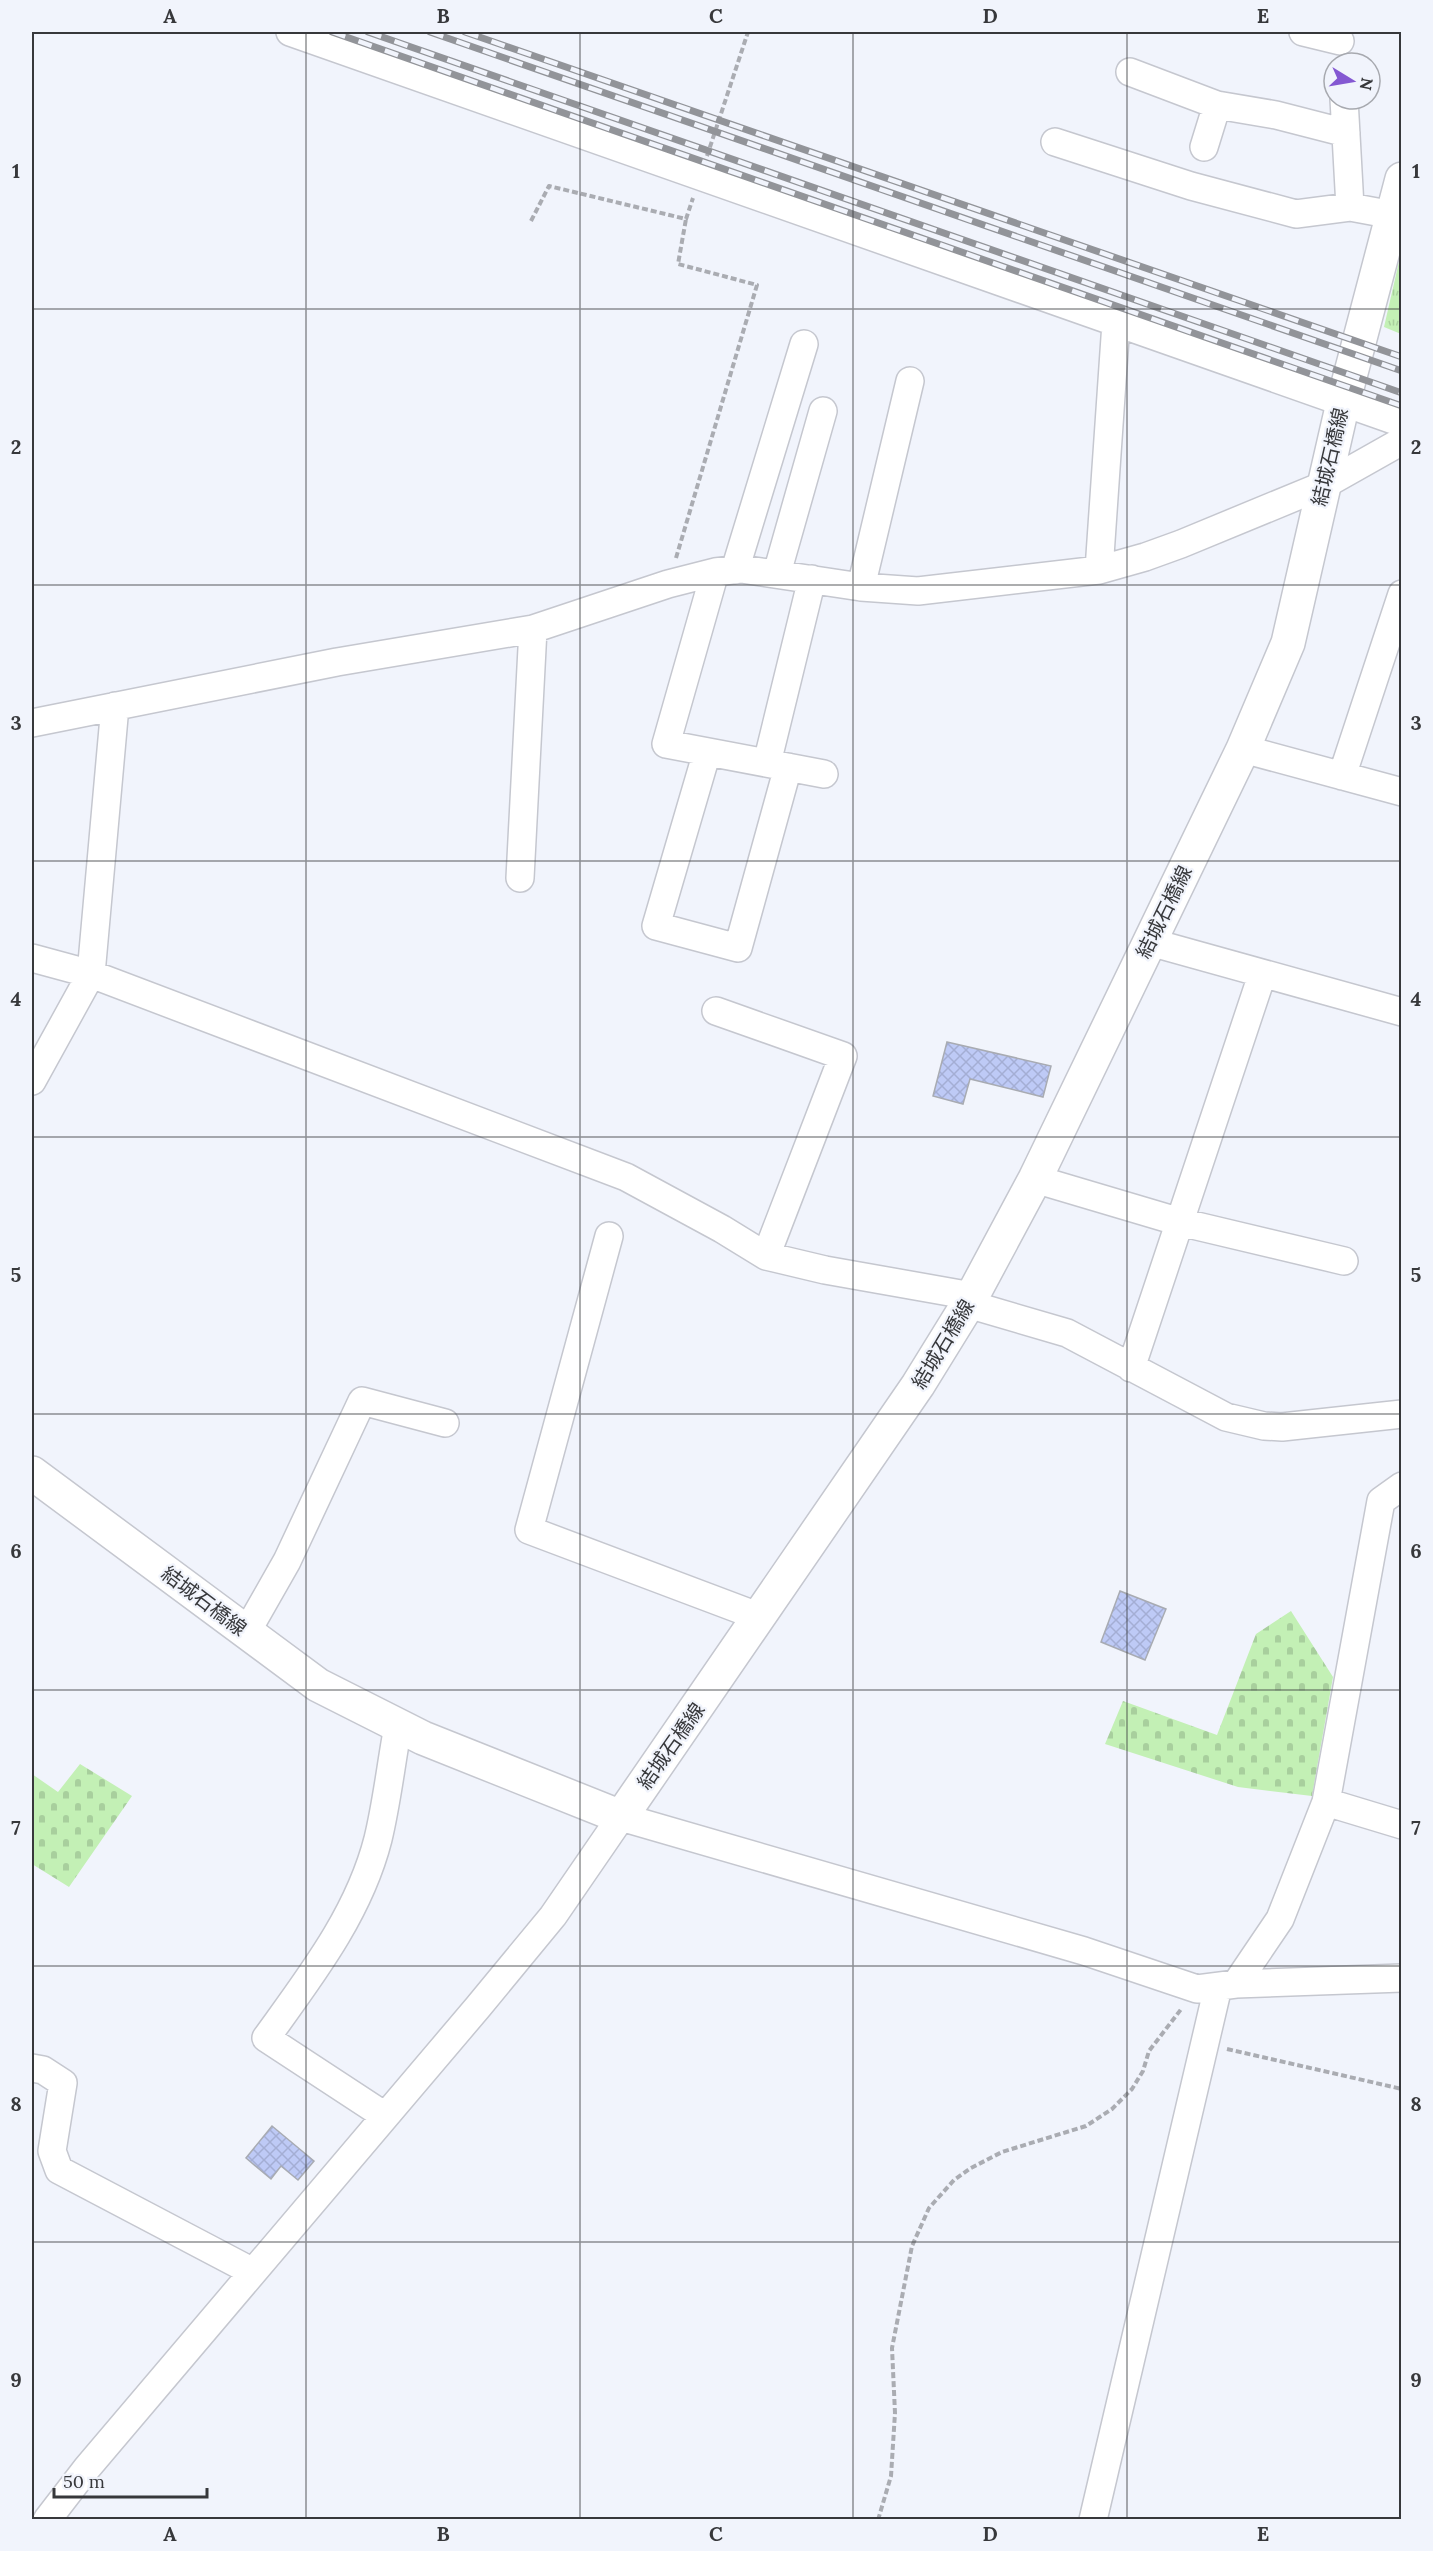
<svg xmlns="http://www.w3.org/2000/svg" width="1433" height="2551" font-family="Lora,'Noto Sans JP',serif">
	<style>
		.grass { fill: url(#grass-tufts) }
		.cemetery { fill: url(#cemetery-stones) }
		.building { fill: url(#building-cross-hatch); stroke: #a8abb2; stroke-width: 1.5 }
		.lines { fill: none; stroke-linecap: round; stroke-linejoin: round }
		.minor-casing { stroke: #c5c7cf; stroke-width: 30 }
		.major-casing { stroke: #c5c7cf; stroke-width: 36 }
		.path { stroke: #aaacb2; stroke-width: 4; stroke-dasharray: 6 3; stroke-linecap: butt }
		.minor { stroke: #fff; stroke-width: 27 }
		.major { stroke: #fff; stroke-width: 33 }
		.rail-casing { stroke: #929499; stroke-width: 7 }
		.rail { stroke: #f1f4fc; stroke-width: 4.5; stroke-dasharray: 14; stroke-linecap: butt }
		.grid { fill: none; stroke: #37383b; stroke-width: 1.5; stroke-opacity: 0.55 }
		.labels { text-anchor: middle; stroke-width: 4.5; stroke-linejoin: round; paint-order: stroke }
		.street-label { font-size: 20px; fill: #37383b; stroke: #f1f4fc }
		.neatline { fill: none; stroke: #37383b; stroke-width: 2 }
		.grid-label { font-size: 20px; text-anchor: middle; font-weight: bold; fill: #37383b }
	</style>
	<defs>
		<pattern id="grass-tufts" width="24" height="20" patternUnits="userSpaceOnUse" patternTransform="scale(1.5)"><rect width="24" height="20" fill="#c3f0b5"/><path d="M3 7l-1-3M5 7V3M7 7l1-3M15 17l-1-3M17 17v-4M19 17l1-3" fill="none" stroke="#a8cf9d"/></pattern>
		<pattern id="cemetery-stones" width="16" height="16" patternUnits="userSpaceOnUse" patternTransform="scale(1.5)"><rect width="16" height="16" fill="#c3f0b5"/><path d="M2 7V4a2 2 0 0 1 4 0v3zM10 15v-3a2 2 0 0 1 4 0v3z" fill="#a8cf9d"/></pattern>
		<pattern id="building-cross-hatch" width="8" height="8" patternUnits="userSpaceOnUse" patternTransform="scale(1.5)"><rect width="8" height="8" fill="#becaf6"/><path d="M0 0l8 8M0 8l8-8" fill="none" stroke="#a4aed4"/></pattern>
	</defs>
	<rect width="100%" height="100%" fill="#f1f4fc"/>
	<path class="grass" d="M1401 253H1402L1401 334 1384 327Z"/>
	<path class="cemetery" d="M1291 1611 1333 1677 1312 1796 1238 1787 1105 1744 1123 1701 1217 1735 1256 1634Z
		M80 1764 132 1796 69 1887 32 1864V1774L58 1792Z"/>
	<path class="building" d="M947 1042 1051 1066 1043 1097 970 1079 963 1104 933 1096Z
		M1120 1591 1166 1609 1145 1660 1101 1642Z
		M272 2126 314 2161 298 2180 281 2166 271 2179 246 2158Z"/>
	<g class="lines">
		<g class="minor-casing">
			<path id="minor" d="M290 32 1402 423
				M1303 32 1340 41
				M1130 72 1217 105 1276 115 1346 133
				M1344 99 1350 207 1393 215
				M1055 142 1191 186 1296 214 1350 207
				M1204 147 1217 105
				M735 570 804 344
				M1099 570 1116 323
				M715 572 666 744 824 774
				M777 573 823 411
				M861 587 910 381
				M32 723 337 662 533 629 668 584 715 572 741 569 861 587 918 591 1099 570 1145 557 1181 544 1324 485 1402 441
				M1243 749 1402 792
				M707 752 656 926 738 948 788 767
				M767 763 812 579
				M1342 776 1402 594
				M520 878 533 629
				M1150 942 1402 1012
				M32 958 91 974 626 1177 722 1229 766 1256 825 1270 972 1296
				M716 1011 843 1056 766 1256
				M32 1081 91 974 115 706
				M1035 1179 1180 1222 1344 1261
				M609 1236 529 1530 760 1617
				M968 1304 1067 1333 1226 1417 1264 1426 1282 1427 1402 1414
				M1131 1368 1262 975
				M246 1633 287 1561 362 1401 445 1423
				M1326 1802 1402 1825
				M1236 1984 1280 1919 1326 1802 1381 1501 1402 1486
				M32 2068 43 2070 63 2083 52 2151 59 2170 253 2272
				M385 2116 266 2038C310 1977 359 1914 378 1839 387 1802 391 1764 398 1726
				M47 2520 87 2468 478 2007 553 1916 621 1817 1084 1951 1197 1989 1236 1984 1402 1978
				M1093 2520 1218 1987"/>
		</g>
		<g class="major-casing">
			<path id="major" d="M32 1473 318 1685 423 1738 621 1817 918 1385 968 1304 1035 1179 1243 749 1288 643 1343 403 1402 179"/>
		</g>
		<path class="path" d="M511 33V32
			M707 156 748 32
			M531 221 549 186 686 219 693 198
			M676 558 757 285 678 264 686 219
			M1227 2049 1402 2089
			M878 2520 891 2476 895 2413 892 2348 912 2246 929 2208 954 2180 971 2168 1002 2152 1086 2126 1112 2109 1132 2089 1143 2071 1149 2051 1182 2008"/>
		<use href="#minor" class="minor"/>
		<use href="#major" class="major"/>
		<g class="rail-casing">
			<path id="rail" d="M332 32 1402 406
				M368 32 1402 393
				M430 32 1402 371
				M465 32 1402 357"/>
		</g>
		<use href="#rail" class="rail"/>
	</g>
	<path class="grid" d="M306 32V2520M580 32V2520M853 32V2520M1127 32V2520M32 309H1402M32 585H1402M32 861H1402M32 1137H1402M32 1414H1402M32 1690H1402M32 1966H1402M32 2242H1402"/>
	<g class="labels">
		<g class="street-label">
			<text transform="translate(1330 457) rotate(-77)" y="7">結城石橋線</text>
			<text transform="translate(1164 912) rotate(-64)" y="7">結城石橋線</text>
			<text transform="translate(943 1344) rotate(-59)" y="7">結城石橋線</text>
			<text transform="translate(204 1601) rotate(37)" y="7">結城石橋線</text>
			<text transform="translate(671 1746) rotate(-55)" y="7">結城石橋線</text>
		</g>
	</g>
	<rect width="1433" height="2551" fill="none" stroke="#f1f4fc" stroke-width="66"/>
	<g transform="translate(1352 81) rotate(101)"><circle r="28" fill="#f1f4fc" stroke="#a7a9af" stroke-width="1.5"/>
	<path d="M0-4.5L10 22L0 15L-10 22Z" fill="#8458d2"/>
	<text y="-9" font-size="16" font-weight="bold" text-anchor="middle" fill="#37383b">N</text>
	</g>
	<path d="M54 2488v9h153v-9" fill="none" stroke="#37383b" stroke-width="3"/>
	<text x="63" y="2488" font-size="18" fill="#37383b" stroke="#f1f4fc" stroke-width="4.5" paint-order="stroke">50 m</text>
	<rect x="33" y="33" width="1367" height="2485" class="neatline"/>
	<g class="grid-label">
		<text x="170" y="23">A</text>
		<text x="443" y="23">B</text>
		<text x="716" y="23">C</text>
		<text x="990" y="23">D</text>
		<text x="1263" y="23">E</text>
		<text x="16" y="178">1</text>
		<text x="1416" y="178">1</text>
		<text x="16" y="454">2</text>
		<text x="1416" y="454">2</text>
		<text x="16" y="730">3</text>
		<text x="1416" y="730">3</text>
		<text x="16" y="1006">4</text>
		<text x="1416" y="1006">4</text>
		<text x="16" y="1282">5</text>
		<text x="1416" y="1282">5</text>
		<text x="16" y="1558">6</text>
		<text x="1416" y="1558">6</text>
		<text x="16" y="1835">7</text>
		<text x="1416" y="1835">7</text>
		<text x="16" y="2111">8</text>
		<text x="1416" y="2111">8</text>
		<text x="16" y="2387">9</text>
		<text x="1416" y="2387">9</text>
		<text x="170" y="2541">A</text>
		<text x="443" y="2541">B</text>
		<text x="716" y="2541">C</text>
		<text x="990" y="2541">D</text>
		<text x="1263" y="2541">E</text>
	</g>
</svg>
